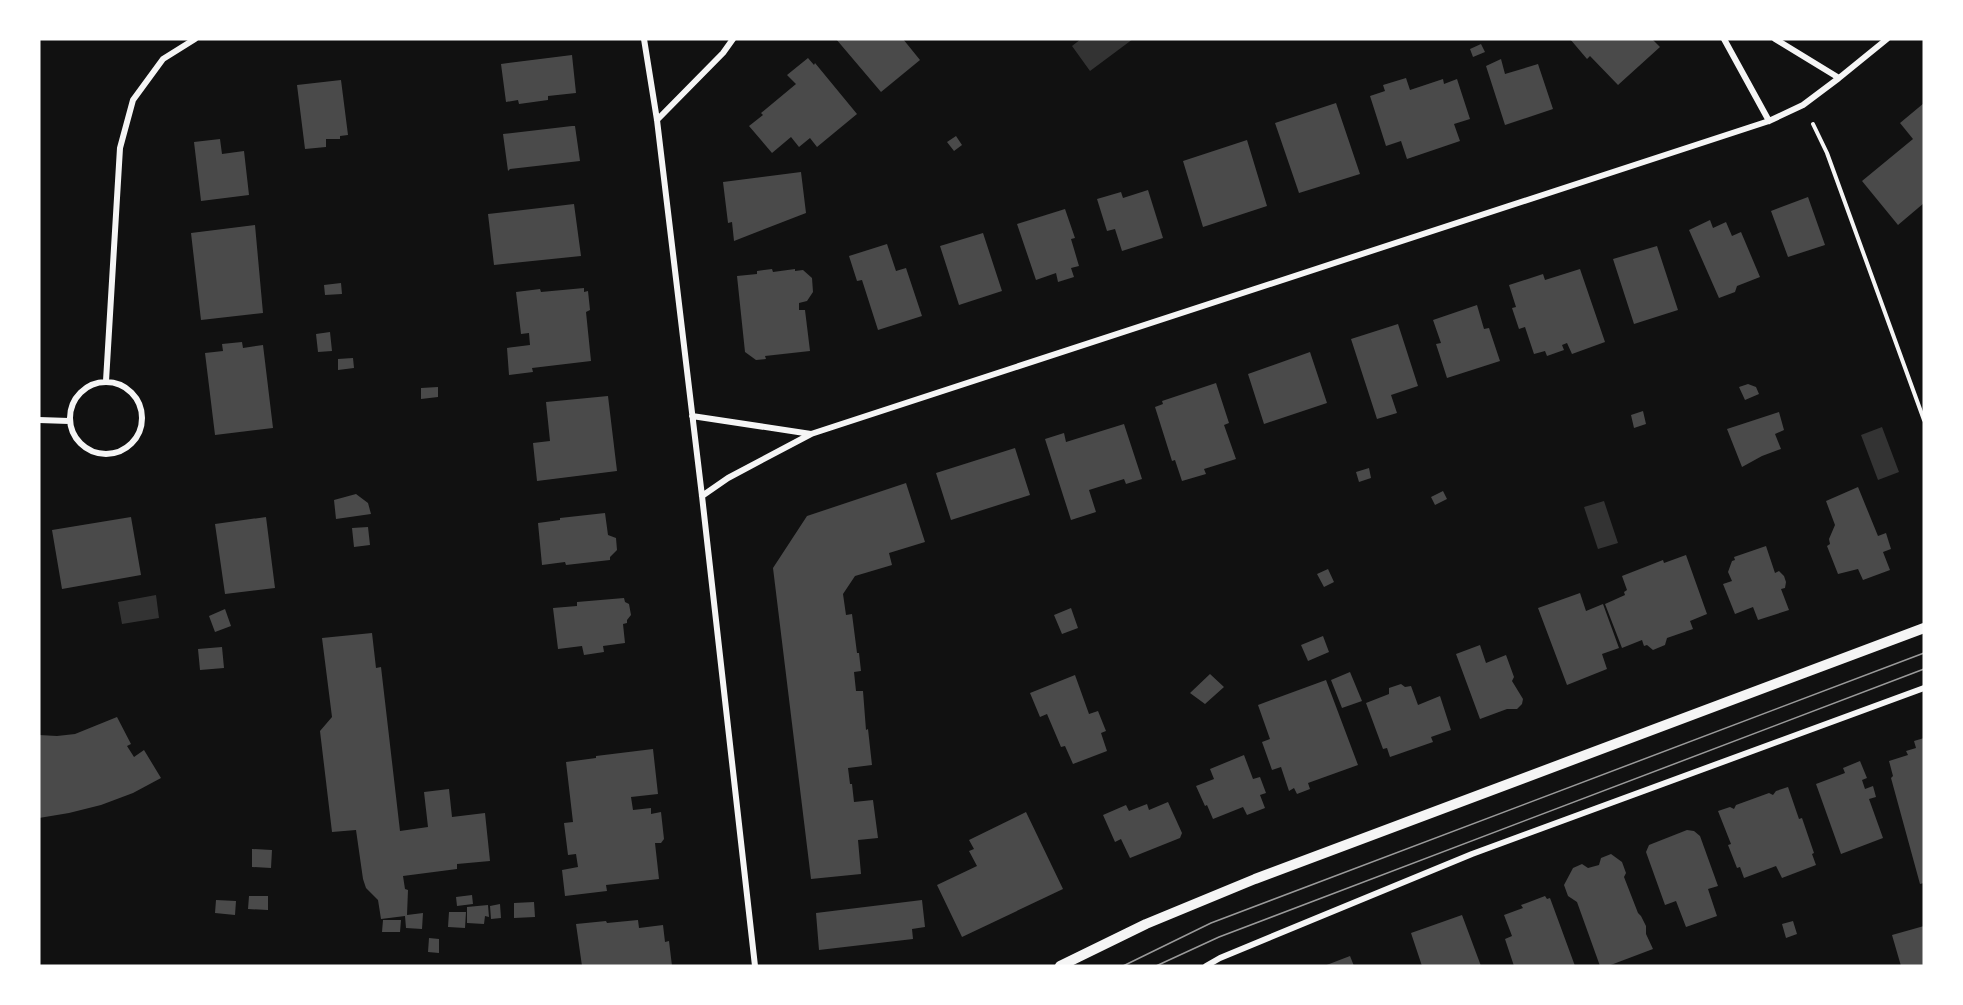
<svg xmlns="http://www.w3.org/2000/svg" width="1963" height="1005" font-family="Raleway,sans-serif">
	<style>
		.water { fill: #333 }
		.building { fill: #4a4a4a }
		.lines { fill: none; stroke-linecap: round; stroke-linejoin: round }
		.path { stroke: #f5f5f5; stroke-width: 4 }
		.minor { stroke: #f5f5f5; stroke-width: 6 }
		.tertiary { stroke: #f5f5f5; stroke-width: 10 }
		.tram { stroke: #9a9a9a; stroke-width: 1.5 }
	</style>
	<rect width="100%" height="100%" fill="#111"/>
	<path class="water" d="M1081 39H1133L1090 71 1072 46Z
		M1882 427 1899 472 1878 480 1861 435Z
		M1604 501 1618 543 1598 549 1584 507Z
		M156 595 159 618 122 624 118 602Z"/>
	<path class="building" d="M836 39H903L920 60 881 92Z
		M1570 39H1652L1660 47 1618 85 1590 56 1587 59Z
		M1481 44 1485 52 1473 57 1470 49Z
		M572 55 576 93 548 96V100L519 104 518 100 506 102 501 64Z
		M808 58 814 65 815 63 857 114 817 147 810 138 799 147 791 137 772 153 749 126 763 115 761 113 796 84 787 75Z
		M1501 59 1505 74 1538 64 1553 109 1505 125 1486 66Z
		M1406 78 1410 90 1443 79 1444 84 1457 79 1470 119 1454 124 1460 141 1407 159 1401 141 1386 146 1370 96 1385 91 1383 85Z
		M341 80 348 135 340 136V139H326V147L305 149 297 85Z
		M1336 103 1360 174 1299 193 1275 123Z
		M1924 103V203L1898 225 1862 181 1913 139 1900 123Z
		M572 126H575L580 161 510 169 508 171 503 134Z
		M956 136 962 145 954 151 947 142Z
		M220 139 222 154 244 151 249 195 201 201 194 142Z
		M1247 140 1267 206 1203 227 1183 161Z
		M801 172 806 213 734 241 732 222 728 223 723 182Z
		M1148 190 1163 238 1122 251 1115 229 1107 231 1097 199 1121 192 1123 198Z
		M1808 197 1825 245 1788 257 1771 211Z
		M574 204 581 256 494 265 488 214Z
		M1065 209 1075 238 1071 239 1079 266 1071 268 1074 277 1058 282 1056 273 1036 280 1017 224Z
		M1710 220 1713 228 1726 222 1732 236 1741 232 1760 277 1737 286 1735 292 1719 298 1689 230Z
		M255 225 263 313 201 320 191 233Z
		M983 233 1002 291 959 305 940 246Z
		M887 244 896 271 906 268 922 316 878 330 862 280 857 281 849 256Z
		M1657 246 1678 310 1634 324 1613 259Z
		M772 269 773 272 795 269V271L803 270 812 278 813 292 807 301 799 303V310H805L810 351 765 356 766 359 756 360 745 352 737 276 757 274V271Z
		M1580 269 1605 342 1572 354 1567 343 1562 345 1564 350 1547 356 1545 351 1534 354 1525 327 1519 329 1512 308 1516 307 1509 285 1543 274 1545 280Z
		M341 283 342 294 325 295 324 285Z
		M584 288V292L588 291 590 310 586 312 591 361 532 368 533 372 509 375 507 348 530 345 529 333 521 334 516 292 540 289 541 292Z
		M1477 305 1484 329 1489 328 1500 361 1447 378 1436 344 1441 343 1433 320Z
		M1398 324 1418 386 1391 395 1397 413 1377 419 1351 339Z
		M330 332 332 351 318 352 316 334Z
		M242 342 243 348 263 345 273 428 215 435 205 353 223 351 222 344Z
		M1310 352 1327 403 1264 424 1248 374Z
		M353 358 354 368 338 370V359Z
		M1216 383 1229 423 1224 425 1236 459 1204 469 1206 474 1182 481 1175 460 1172 461 1155 407 1163 404 1162 401Z
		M1748 384 1756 387 1759 394 1745 400 1739 387Z
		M438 387V397L421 399V388Z
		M608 396 617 471 537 481 533 443 550 441 546 402Z
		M1643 411 1646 424 1634 428 1631 415Z
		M1779 412 1784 430 1775 434 1781 449 1762 456 1742 467 1727 429Z
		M1124 424 1142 479 1126 484 1124 479 1089 490 1096 512 1071 520 1045 439 1064 433 1066 442Z
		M1015 448 1030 495 951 520 936 473Z
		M1369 468 1371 478 1359 482 1356 472Z
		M906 483 925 542 889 553 892 565 855 576 843 594 846 615 852 614 857 653H859L861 671 854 672 856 691H863L866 730 868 729 872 765 848 768 850 784H852L854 802 873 800 878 838 858 840 861 874 811 879 773 568 807 516Z
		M1858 487 1878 536 1886 533 1891 549 1883 552 1890 570 1863 580 1858 569 1838 574 1827 546 1830 544 1829 539 1835 525 1826 501Z
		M1443 491 1447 499 1435 505 1431 497Z
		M356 494 368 503 371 514 336 519 334 500Z
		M605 513 608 535 616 538 617 550 610 557V560L566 565 565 562 542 565 538 523 560 520V518Z
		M131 517 141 575 62 589 52 530Z
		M266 517 275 588 225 594 215 524Z
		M368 527 370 545 354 547 352 528Z
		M1766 546 1775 573 1779 571 1784 576 1786 582 1785 588 1781 589 1789 610 1758 620 1753 607 1735 614 1723 584 1732 581 1728 572 1732 561 1735 560 1734 557Z
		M1686 555 1707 614 1690 621 1693 629 1667 638 1665 645 1653 650 1647 645 1644 646 1642 640 1622 648 1605 604 1625 595 1624 592 1627 590 1622 576 1663 560 1664 563Z
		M1328 569 1334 582 1324 587 1317 574Z
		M1580 593 1586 611 1603 604 1619 648 1602 654 1607 669 1567 685 1538 608Z
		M624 598 625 602 629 604 631 615 627 620V623L623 624 625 643 603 646 604 652 584 655 582 646 558 649 553 608 577 606V602Z
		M1071 608 1078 628 1062 634 1054 615Z
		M225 609 231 626 215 632 209 616Z
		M372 633 376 668 381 667 400 831 428 827 424 792 449 789 452 817 485 813 490 861 457 864V869L403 876 405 889 408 890 407 915 423 913 422 929 406 928 405 916 381 919 378 900 366 888 363 879 356 830 332 832 320 731 332 717 322 638Z
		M1323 636 1329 652 1308 661 1301 645Z
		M1480 645 1486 663 1506 655 1514 677 1512 681 1523 699 1522 704 1517 709H1507L1480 719 1456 654Z
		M222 647 224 668 200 670 198 649Z
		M1350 672 1362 701 1342 708 1331 680Z
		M1210 674 1224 687 1205 704 1190 693Z
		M1075 675 1089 714 1098 711 1106 731 1101 733 1107 751 1073 764 1065 746 1061 747 1047 714 1040 717 1030 693Z
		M1326 680 1358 765 1308 783 1310 789 1297 794 1294 788 1289 791 1281 767 1272 770 1262 742 1270 739 1258 705Z
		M1401 684 1405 687 1411 686 1418 705 1440 696 1451 730 1431 737 1433 742 1390 757 1387 748 1383 749 1366 703 1389 694V688Z
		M117 717 131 744 127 746 134 757 144 750 161 778 133 793 101 805 69 813 39 818V735L57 736 75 734Z
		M1924 738V883L1920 884 1891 778 1893 776 1889 761 1908 755 1906 751 1916 748 1914 741Z
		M653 749 658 794 631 797 633 810 651 808V814L661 812 664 839 661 843H655L659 879 606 885 607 891 565 896 562 870 578 867 576 854 568 855 564 823 573 822 566 762 596 758V756Z
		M1244 755 1253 779 1260 777 1266 793 1260 795 1265 808 1247 815 1243 807 1213 819 1207 805 1205 806 1196 786 1214 779 1210 769Z
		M1860 761 1867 778 1862 780 1865 789 1873 786 1876 797 1869 799 1883 838 1841 854 1816 784 1845 773 1843 768Z
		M1788 787 1799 819 1802 818 1814 853 1812 854 1816 865 1782 878 1776 866 1744 878 1740 867 1737 868 1728 845 1731 844 1718 811 1730 807 1734 809 1736 805 1769 793 1773 795 1776 791Z
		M1168 802 1182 833 1180 838 1130 858 1121 839 1115 842 1103 815 1126 805 1129 811 1147 804 1149 810Z
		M1026 812 1063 889 962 937 937 885 977 866 969 851 974 849 969 840Z
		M1687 830 1694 831 1700 836 1718 886 1708 889 1717 916 1686 927 1676 901 1665 905 1646 852 1649 845 1654 843Z
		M252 849 272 850 271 868 252 867Z
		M1611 854 1622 862 1626 873 1624 877 1638 913 1641 916 1646 926V934L1653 949 1608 966H1600L1577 902 1568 896 1564 885 1573 868 1582 864 1588 868 1599 865 1601 858Z
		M472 895 473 904 457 906 456 897Z
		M249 896H268V910L248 909Z
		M1545 896 1547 899 1550 898 1575 966H1514L1505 939 1512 936 1504 915 1523 908 1521 905Z
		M216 900 236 901 235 915 215 913Z
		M922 900 925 927 912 929 913 939 819 950 816 913Z
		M534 902 535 917 514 918V903Z
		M500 904 501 918 491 919 490 906Z
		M488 905 489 917 485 916 484 924 467 923V907Z
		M449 912H466L465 928 448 927Z
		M1462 915 1481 966H1422L1411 933Z
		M383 920H401L400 932H382Z
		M638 920 639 928 663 925 665 942 669 941 672 966H582L576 924 606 921 607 923Z
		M1793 921 1797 934 1786 938 1782 924Z
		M1924 926V966H1901L1892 935Z
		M429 938 439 939V953L428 952Z
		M1350 956 1354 966H1324Z"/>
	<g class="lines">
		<path class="path" d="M1813 124 1827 153 1924 420"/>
		<path class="minor" d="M644 39 657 120 702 496 755 966
			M1724 39 1769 121
			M1775 39 1839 78
			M657 120 723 53 733 39
			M106 381 120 148 133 100 163 59 195 39
			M70 418a36 36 0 1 1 72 0a36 36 0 1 1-72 0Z
			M692 416 811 434
			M39 420 69 421
			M702 496 728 478 811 434 1769 121 1803 105 1839 78 1887 39
			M1206 966 1220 958 1472 854 1924 688"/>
		<path class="tertiary" d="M1060 966 1146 924 1255 879 1924 628"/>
		<path class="tram" d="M1123 966 1211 923 1924 653
			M1156 966 1219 937 1924 669"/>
	</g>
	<rect width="1963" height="1005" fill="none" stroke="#ffffff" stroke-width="81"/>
</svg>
